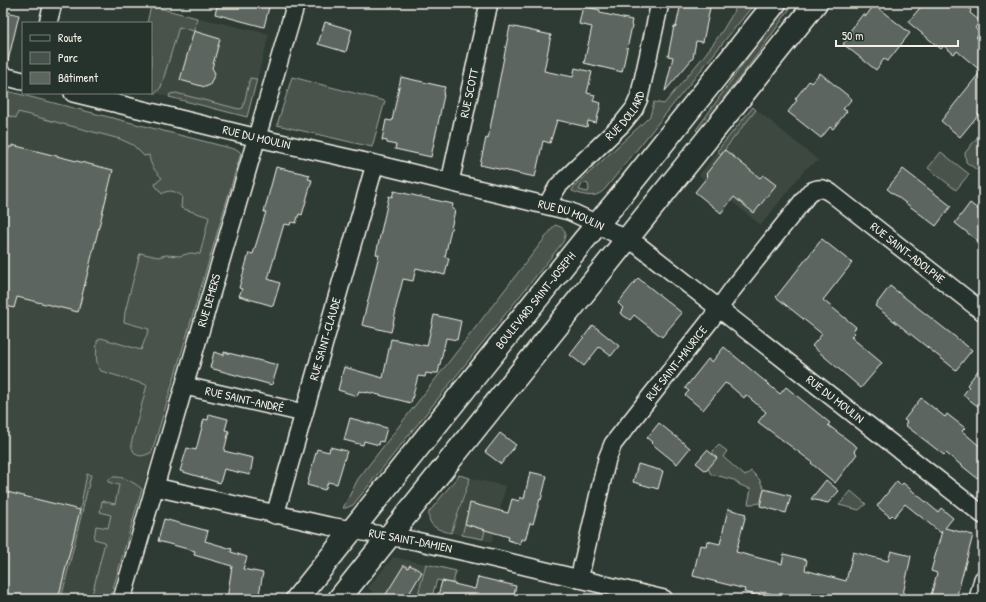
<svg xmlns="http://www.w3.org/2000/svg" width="986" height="602" font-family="'Patrick Hand',sans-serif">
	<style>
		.built { fill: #3c4841 }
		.green { fill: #48524c; stroke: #9ea29a; fill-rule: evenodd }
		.building { fill: #5c655e; stroke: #f4f1e8 }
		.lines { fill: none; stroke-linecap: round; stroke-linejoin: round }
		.street-casing { stroke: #f4f1e8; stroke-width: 20 }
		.primary-casing { stroke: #f4f1e8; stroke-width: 25 }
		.street { stroke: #26332d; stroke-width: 17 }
		.primary { stroke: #26332d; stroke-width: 22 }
		.labels { text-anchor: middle; stroke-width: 4; stroke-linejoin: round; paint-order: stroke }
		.street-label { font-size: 12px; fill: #f4f1e8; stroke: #26332d }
	</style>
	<rect width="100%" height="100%" fill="#2e3b34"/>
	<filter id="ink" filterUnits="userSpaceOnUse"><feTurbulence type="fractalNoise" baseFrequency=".025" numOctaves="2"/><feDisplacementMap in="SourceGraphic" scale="8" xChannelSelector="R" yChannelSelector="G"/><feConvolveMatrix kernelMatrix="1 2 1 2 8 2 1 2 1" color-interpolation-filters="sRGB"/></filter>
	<g filter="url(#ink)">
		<path class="built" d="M173 12 269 34 247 117 151 92Z
			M3 90 238 150 241 153 110 599H3Z
			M753 107 819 161 806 168 761 225 699 175Z
			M470 478 506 486 492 542 451 533Z
			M393 557 426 564 417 599H381L368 588Z"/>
		<path class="green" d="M738 3H755L605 189C596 199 585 196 572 191V190L575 186 644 122 650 116 654 102 664 104C690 72 721 40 738 3ZM585 183 588 184 589 188 588 192 579 190 582 184Z
			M788 3H794L760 51 698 132 696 130 770 26Z
			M151 6 197 18 194 31 179 27 161 87 156 93 151 92V23H147Z
			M292 77 385 101 372 147 277 125Z
			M250 78 257 79 247 117 169 97 170 94 176 93 239 109 243 108Z
			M3 90 238 150 241 153 152 452C141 458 134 458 131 444L147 385 101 371C94 362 97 351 97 341L101 338 141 350 149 329 124 322 125 312 140 253 158 257 166 255 180 256 190 253 200 254 209 217 181 208 182 196C175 191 169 189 162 194L155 185 156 183 162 178C155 171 150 165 149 155L144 156 133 145 120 139 18 112 16 118 3 114Z
			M753 107 756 110 721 154 717 151Z
			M983 130V167L977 170 966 162 965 153Z
			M941 152 969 174 956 190 928 168Z
			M555 225C566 228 567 232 563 242L353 505 346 508H343L358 479Z
			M719 445 727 451 723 457 745 476 751 471 759 479 764 489 761 503 752 504H748L751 489 740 485 734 480 711 474 707 467 713 456V451Z
			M87 474 91 475 61 599H58L80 510Z
			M459 475 470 478 451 533C439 530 427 527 429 512Z
			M112 477C124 476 133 482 142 489L110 599H91L105 542 94 539 96 526 108 528 111 515 100 512 102 501 115 504 119 485 108 482 109 479Z
			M851 491 866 504 859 510 839 505Z
			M465 524 485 530 483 539 462 535Z
			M426 564 456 571 453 583 437 580 431 599H417Z"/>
		<path class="building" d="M218 3H270L264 27 215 14Z
			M681 3H711L703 42 696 41 693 58 665 91 673 57 668 56 674 26 676 27Z
			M924 3H962L971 10 970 13 980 21 975 28 980 33 976 37 983 42V109L960 137 941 121 981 71 957 51 954 54 944 46 941 49 908 22Z
			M874 5 910 33 888 61 884 59 876 70 843 44 852 33 850 31 863 14 866 16Z
			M583 6 600 10V13L632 20 631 25 632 26 622 72 584 63 592 27 579 24Z
			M3 11 19 15 8 61H3Z
			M325 22 352 30 346 52 318 44Z
			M510 26 551 35 544 71 573 77 575 68 592 72 587 93 595 95 593 101 601 103 596 123 588 121 587 127 557 120 550 143 543 141 535 177 480 165 486 138 488 139Z
			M194 31 220 39 212 68 215 73 210 85 205 87 180 80Z
			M820 73 852 99 843 109 847 111 833 129 830 127 821 138 788 112 797 100 795 99 809 81 811 83Z
			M401 77 445 87 443 95H444L431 157 395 149 396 145 387 143V141L382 140 386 120 392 121Z
			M12 145 113 170 78 312 17 297 14 308 3 305V172L9 147H12Z
			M725 150 760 178 763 175 776 185 754 213 734 197 721 213 695 192 708 176 706 174Z
			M276 167 310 175 308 179 312 180 302 215 299 214 296 223 291 222 290 225 284 224 268 279 280 283 273 306 239 296 242 289 239 288 249 253 253 254 266 212H264Z
			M903 169 951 206 936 226 887 189Z
			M394 191 453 204 452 209 455 210 445 257 449 258 445 275 416 268 413 281 403 279 395 311H396L391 332 362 325 379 255 376 254 389 196 392 197Z
			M970 203 983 213V245L955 223Z
			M822 239 852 263 823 300 856 327 853 331 855 333 851 337 882 363 861 388 812 346 822 334 776 297Z
			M638 278 682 313 662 337 634 315 630 320 620 313 623 308 618 303Z
			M890 286 972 350 956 370 875 306Z
			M434 315 461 321 457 340 446 338 438 373H432V374L426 373 425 377 418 376 411 403 367 392V393L359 391 357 396 338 390 344 367 383 378 391 339 427 346Z
			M593 325 619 346 611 356 599 347 584 366 570 355Z
			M724 347 780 394 786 387 830 423 828 425 857 447 854 451 857 454 835 483 811 463 812 462 758 422 766 412 746 395 744 398 729 385 725 383 703 410 685 395 689 391 685 388 708 359 712 362Z
			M214 352 224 355V352L278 365 272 385 210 368Z
			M983 364V410L963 395 969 387 967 385Z
			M921 398 945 417 947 414 965 428 962 431 983 449V470L977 478 946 453 944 455 905 425 907 422 904 420Z
			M209 414 228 419 225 430 229 431 224 451 253 458 250 475 224 469 220 483 180 471 187 448 196 450 204 419 208 420Z
			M350 418 387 428 383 442 380 441 379 445 364 441 363 445 344 440Z
			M659 423 690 448 677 464 651 443 652 442 647 438Z
			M500 433 516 445 501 464 485 452Z
			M330 447 347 451 337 484 328 482 325 490 307 485 317 449 329 452Z
			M707 450 717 458 706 471 696 463Z
			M638 464 663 471 658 489 633 482Z
			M530 472 547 476 541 500 540 499 533 524 530 523 525 540 521 539 520 544 508 540 509 537 465 524 470 503 508 513 512 499 519 501 520 497 524 499Z
			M826 480 839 491 828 503 811 499Z
			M897 481 901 485 903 483 938 512 941 508 953 518 945 528 973 535 956 599H930L937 573 931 571 942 531 941 533 905 504 894 517 892 515 890 517 877 506Z
			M764 489 791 496 786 513 760 506Z
			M3 491 80 510 58 599H3Z
			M728 509 746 514 736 552 782 564 784 554 807 560 805 570 846 581 853 552 888 561 891 551 911 556 902 599H794L764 592V593L760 592 759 596 744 592 745 589 693 576 700 545 706 546 707 541 720 544Z
			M164 519 208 531 205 541 232 549 231 552 247 557 243 569 263 573 258 599H227L232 566 194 555 195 551 158 541Z
			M404 565 408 568 410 565 422 572 406 599H383Z
			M478 577 516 586 513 599H437L442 581 475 589Z"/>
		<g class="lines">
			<g class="street-casing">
				<g id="street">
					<path d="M48 23 53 3"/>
					<path d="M3 76 23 81"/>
					<path id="s1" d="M73 93 258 138 375 164 569 211 597 224 639 246 983 515"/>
					<path id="s2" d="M450 182 489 3"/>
					<path id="s3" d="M549 205 551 198 558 186 622 124 634 109 639 98 660 3"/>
					<path id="s4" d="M185 386 304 413"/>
					<path id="s5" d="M155 487 329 526 416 541 479 555 664 599"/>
					<path id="s6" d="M275 515 375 164"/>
					<path id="s7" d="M579 579 607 459 613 444 709 322 732 290 810 192C819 187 824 188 831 193L983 312"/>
					<path id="s8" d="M122 599 296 3"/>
					<path d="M978 599 983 579"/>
				</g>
			</g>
			<g class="primary-casing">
				<g id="primary">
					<path id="s9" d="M297 599 584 240 621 196 775 3"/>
					<path d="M339 599 816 3"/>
				</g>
			</g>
			<use href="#street" class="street"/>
			<use href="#primary" class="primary"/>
		</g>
	</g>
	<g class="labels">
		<g class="street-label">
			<text dy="4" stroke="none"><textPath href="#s2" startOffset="91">RUE SCOTT</textPath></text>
			<text dy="4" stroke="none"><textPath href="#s3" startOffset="119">RUE DOLLARD</textPath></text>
			<text dy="4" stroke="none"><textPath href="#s1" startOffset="189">RUE DU MOULIN</textPath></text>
			<text dy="4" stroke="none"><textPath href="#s1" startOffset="513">RUE DU MOULIN</textPath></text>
			<text dy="4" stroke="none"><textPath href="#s7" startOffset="579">RUE SAINT-ADOLPHE</textPath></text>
			<text dy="4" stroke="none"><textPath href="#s9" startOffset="382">BOULEVARD SAINT-JOSEPH</textPath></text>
			<text dy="4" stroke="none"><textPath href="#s8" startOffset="311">RUE DEMERS</textPath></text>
			<text dy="4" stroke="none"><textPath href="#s6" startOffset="183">RUE SAINT-CLAUDE</textPath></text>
			<text dy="4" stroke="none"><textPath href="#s7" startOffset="242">RUE SAINT-MAURICE</textPath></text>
			<text dy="4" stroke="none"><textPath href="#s4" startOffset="61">RUE SAINT-ANDRÉ</textPath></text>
			<text dy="4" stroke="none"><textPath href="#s1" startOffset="837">RUE DU MOULIN</textPath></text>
			<text dy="4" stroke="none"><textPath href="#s5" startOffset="261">RUE SAINT-DAMIEN</textPath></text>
		</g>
	</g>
	<rect width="986" height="602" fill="none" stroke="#26332d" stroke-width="16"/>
	<rect x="8" y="8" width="970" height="586" fill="none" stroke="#f4f1e8" stroke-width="1.5" filter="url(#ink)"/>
	<rect x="22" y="22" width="130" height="72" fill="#26332d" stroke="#787f78"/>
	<rect x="30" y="35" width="20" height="6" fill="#26332d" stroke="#787f78"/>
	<text x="58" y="42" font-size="12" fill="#f4f1e8">Route</text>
	<rect x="30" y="52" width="20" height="12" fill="#48524c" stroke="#787f78"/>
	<text x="58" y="62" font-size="12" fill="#f4f1e8">Parc</text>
	<rect x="30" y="72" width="20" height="12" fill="#5c655e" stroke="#787f78"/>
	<text x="58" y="82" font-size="12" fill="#f4f1e8">Bâtiment</text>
	<path d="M836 40v6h122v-6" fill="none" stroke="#f4f1e8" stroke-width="2"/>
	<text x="842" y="40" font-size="12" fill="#f4f1e8" stroke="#26332d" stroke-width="3" paint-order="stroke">50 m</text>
</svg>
